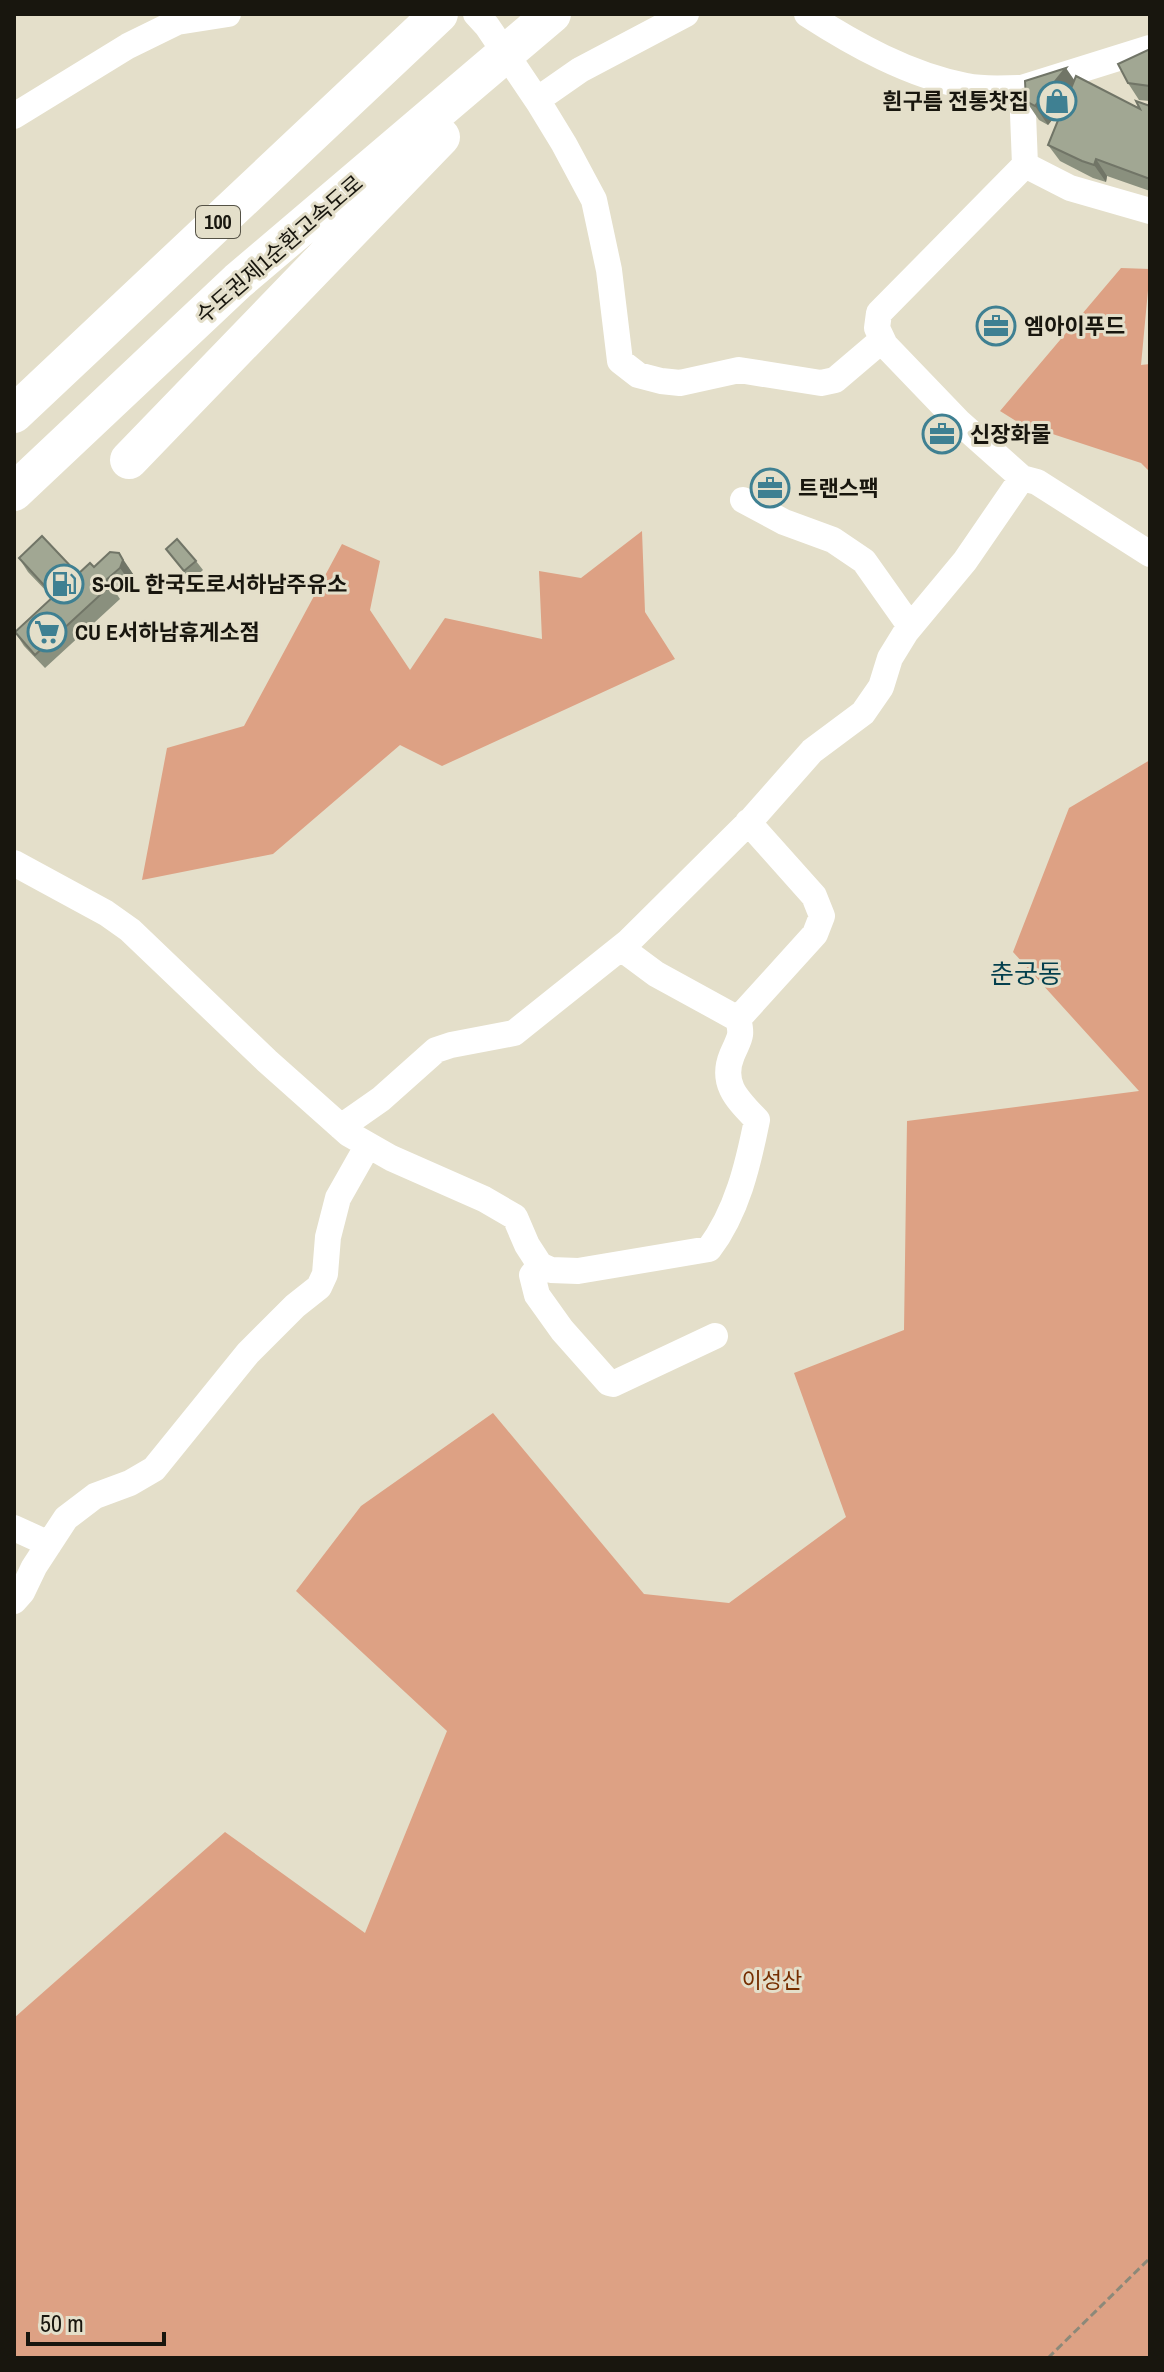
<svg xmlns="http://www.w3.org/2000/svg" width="1164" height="2372" font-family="'Archivo Narrow','Noto Sans KR',sans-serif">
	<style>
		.forest { fill: #dda184 }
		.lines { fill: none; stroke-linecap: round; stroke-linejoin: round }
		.path { stroke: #8c8979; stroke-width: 3; stroke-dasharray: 8 4; stroke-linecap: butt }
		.minor { stroke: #fff; stroke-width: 26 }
		.highway { stroke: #fff; stroke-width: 38 }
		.wall { fill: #8a907e }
		.shaded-wall { fill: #717567 }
		.building { fill: #a1a793; stroke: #717567; stroke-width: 2 }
		.labels { text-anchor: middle; stroke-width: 6; stroke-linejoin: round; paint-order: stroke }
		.shield { fill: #e4dfca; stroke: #555246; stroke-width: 2 }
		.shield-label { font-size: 20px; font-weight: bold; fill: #18160e }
		.poi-label { font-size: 22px; font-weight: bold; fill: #18160e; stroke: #e4dfca; text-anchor: start }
		.street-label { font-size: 22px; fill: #18160e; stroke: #e4dfca }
		.park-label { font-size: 22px; fill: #752e00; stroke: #e4dfca }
		.quarter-label { font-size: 26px; fill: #033f4d; stroke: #e4dfca }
	</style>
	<rect width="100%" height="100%" fill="#e4dfca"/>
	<path class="forest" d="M1121 268 1150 269 1141 365 1150 364V472L1141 463 1019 423 1000 411Z
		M642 531 645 612 675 659 442 766 400 745 273 854 142 880 167 748 244 726 342 544 380 561 370 610 410 670 445 618 542 639 539 571 581 578Z
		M1150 760V2358H14V2018L225 1832 365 1933 447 1731 296 1591 361 1506 493 1413 644 1594 729 1603 846 1517 794 1373 904 1330 907 1121 1139 1091 1013 952 1069 808Z"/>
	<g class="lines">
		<path class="path" d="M1048 2358 1150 2258"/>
		<path class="minor" d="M476 14 487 26 539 103 564 144 594 200 609 270 620 361 638 375 661 381 680 383 739 370 821 383 835 380 882 340
			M807 14C855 45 909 75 966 86 984 90 1004 88 1022 88
			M1150 48 1022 88 1025 165 1070 188 1150 211
			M537 100 580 70 686 14
			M14 116 128 46 177 22 228 14
			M1022 478 1037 482 1150 554
			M743 500 784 522 833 540 864 561 910 626
			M14 863 106 913 130 930 267 1061 349 1134 391 1158 484 1199 515 1217 527 1245 540 1265 551 1270 578 1271 709 1249C737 1212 748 1165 757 1120 738 1100 720 1084 732 1055 739 1038 743 1037 738 1019L656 974 621 948
			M738 1019 815 934 822 916 814 896 748 822
			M341 1127 381 1099 436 1050 451 1045 514 1033 628 942 751 820 812 751 863 713 881 687 890 658 906 632 965 561 1022 478 959 422 885 345 877 328 879 313 1025 165
			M540 1265 532 1275 537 1295 562 1330 609 1383 613 1384 715 1336
			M14 1528 49 1544
			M14 1601 22 1592 34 1567 66 1518 95 1496 130 1483 154 1469 248 1353 295 1306 319 1287 325 1274 328 1237 338 1198 368 1145"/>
		<path class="highway" d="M14 414 439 14
			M129 460 441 137
			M14 492 238 281 552 14"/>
	</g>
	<path class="wall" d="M1150 49V101L1139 100 1128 83Z
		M1075 80 1140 109 1150 106V191L1107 176 1106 182 1093 178 1060 161 1048 145 1064 105 1048 125 1039 120 1026 101Z
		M166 549 196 561 203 570 191 581Z
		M19 558 78 574 94 567H128L133 574 130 582 116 593 120 599 45 668 24 646 15 632 52 597 28 572Z"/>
	<path class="shaded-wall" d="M1066 68 1079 87 1048 125 1035 106Z
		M1096 159 1107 176 1106 182 1094 165Z
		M119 553 133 574 130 582 120 568Z"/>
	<path class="building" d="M1150 49V86L1128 83 1118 64Z
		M1066 68 1035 106 1026 101 1025 81Z
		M1076 76 1140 109 1136 101 1150 106V179L1096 159 1094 165 1082 161 1048 145Z
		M42 536 78 574 90 563 94 567 110 552 119 553 123 560 120 568 106 580 111 585 35 655 15 632 54 596 19 558Z
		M177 539 196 561 184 571 166 549Z"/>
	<defs>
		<g id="shop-ring" transform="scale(2)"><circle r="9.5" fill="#e4dfca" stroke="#3f8092" stroke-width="1.5"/><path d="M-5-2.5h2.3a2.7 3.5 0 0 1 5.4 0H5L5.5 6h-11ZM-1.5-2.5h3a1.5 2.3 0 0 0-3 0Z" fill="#3f8092"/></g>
		<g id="office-ring" transform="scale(2)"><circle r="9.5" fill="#e4dfca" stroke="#3f8092" stroke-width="1.5"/><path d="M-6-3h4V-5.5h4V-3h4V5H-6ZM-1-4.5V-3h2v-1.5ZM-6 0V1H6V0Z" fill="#3f8092"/></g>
		<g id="fuel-ring" transform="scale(2)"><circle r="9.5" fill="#e4dfca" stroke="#3f8092" stroke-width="1.5"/><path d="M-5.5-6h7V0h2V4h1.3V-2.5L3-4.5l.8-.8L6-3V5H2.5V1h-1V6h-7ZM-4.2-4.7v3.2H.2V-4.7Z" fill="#3f8092"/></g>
		<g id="supermarket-ring" transform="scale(2)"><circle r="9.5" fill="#e4dfca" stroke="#3f8092" stroke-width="1.5"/><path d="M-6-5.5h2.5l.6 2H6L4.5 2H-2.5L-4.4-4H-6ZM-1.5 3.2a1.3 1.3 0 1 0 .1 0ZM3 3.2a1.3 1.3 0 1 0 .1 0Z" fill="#3f8092"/></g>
	</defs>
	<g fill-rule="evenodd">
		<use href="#shop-ring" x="1057" y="101"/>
		<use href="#office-ring" x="996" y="326"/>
		<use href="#office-ring" x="942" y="434"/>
		<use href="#office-ring" x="770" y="488"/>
		<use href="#fuel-ring" x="64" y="584"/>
		<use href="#supermarket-ring" x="47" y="632"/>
	</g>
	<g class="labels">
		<rect class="shield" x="196" y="206" width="44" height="32" rx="6"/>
		<g class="shield-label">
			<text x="218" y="229">100</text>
		</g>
		<g class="poi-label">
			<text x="1029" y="109" text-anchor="end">흰구름 전통찻집</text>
			<text x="1024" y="334">엠아이푸드</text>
			<text x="970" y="442">신장화물</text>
			<text x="798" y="496">트랜스팩</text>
			<text x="92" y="592">S-OIL 한국도로서하남주유소</text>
			<text x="75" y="640">CU E서하남휴게소점</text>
		</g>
		<g class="street-label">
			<text transform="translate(279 249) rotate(-41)" y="8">수도권제1순환고속도로</text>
		</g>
		<g class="park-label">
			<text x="772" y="1988">이성산</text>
		</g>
		<g class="quarter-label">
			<text x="1026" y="983">춘궁동</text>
		</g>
	</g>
	<rect width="1164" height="2372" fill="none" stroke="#18160e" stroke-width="32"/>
	<path d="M28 2332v12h136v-12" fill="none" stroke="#18160e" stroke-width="4"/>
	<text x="40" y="2332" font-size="24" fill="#18160e" stroke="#e4dfca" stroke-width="6" paint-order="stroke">50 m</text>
</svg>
